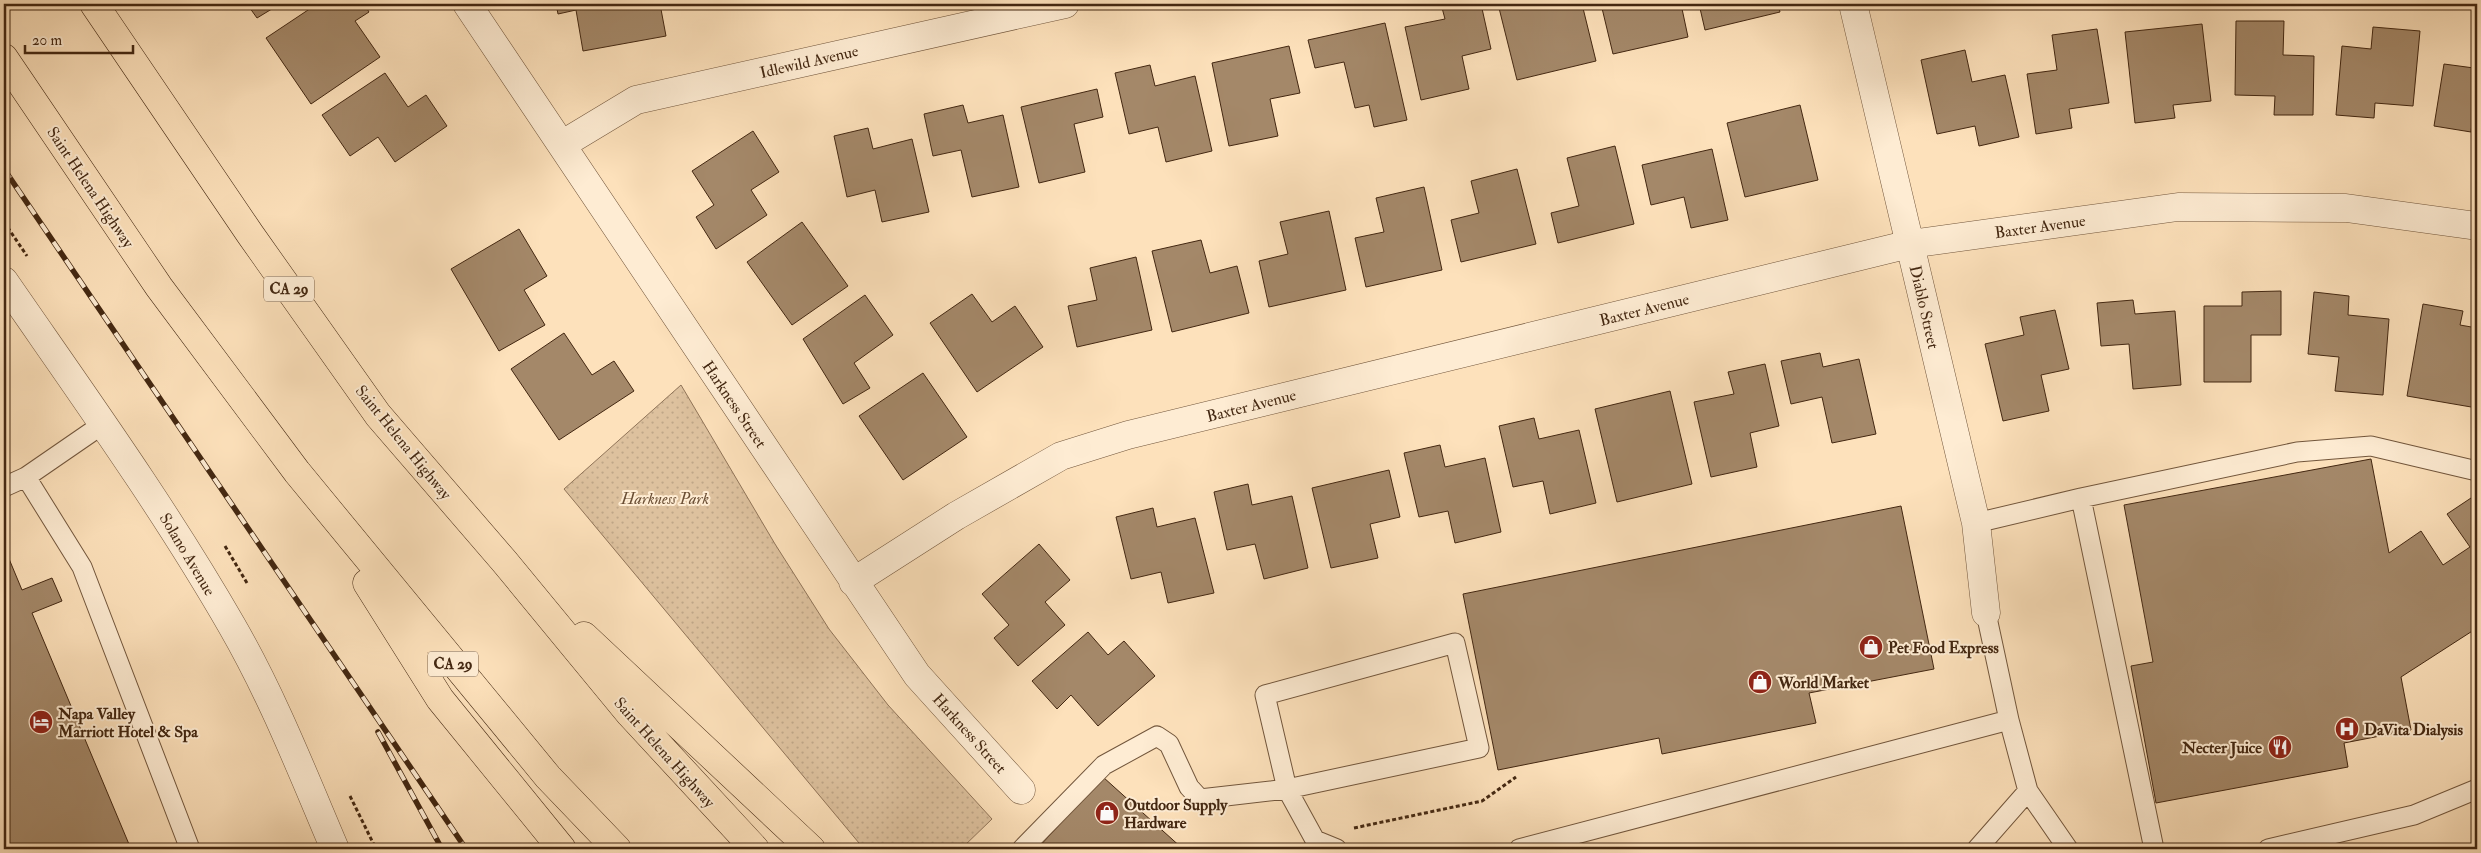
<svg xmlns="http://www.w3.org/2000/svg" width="2481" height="853" font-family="'IM FELL Double Pica',serif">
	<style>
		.park { fill: url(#park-dots); stroke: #907458 }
		.building { fill: #a48869; stroke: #432711 }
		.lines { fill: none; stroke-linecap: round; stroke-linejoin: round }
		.service-casing { stroke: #72563c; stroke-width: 21 }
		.minor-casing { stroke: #72563c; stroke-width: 29 }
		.tertiary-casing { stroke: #72563c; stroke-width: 29 }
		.motorway-casing { stroke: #432711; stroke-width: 29 }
		.path { stroke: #432711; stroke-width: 3; stroke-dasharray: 4 2.5; stroke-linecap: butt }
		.service { stroke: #feecd3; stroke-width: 19 }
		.minor { stroke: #feecd3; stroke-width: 28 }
		.tertiary { stroke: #feecd3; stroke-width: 28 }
		.motorway { stroke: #fde1bb; stroke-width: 28 }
		.rail-casing { stroke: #432711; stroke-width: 5.5 }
		.rail { stroke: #feecd3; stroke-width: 4; stroke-dasharray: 11; stroke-linecap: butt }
		.labels { text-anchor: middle; stroke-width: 4; stroke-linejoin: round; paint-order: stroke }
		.shield { fill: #feecd3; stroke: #7b624b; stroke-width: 1 }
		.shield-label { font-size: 15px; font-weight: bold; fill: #432711 }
		.street-label { font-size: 16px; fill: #432711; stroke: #feecd3 }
		.park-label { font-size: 16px; font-style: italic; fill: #6a4e34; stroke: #feecd3 }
		.poi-label { font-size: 16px; font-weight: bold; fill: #432711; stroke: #feecd3; text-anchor: start }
	</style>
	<defs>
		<pattern id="park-dots" width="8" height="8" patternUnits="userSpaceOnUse" patternTransform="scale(1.25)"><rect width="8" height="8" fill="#ddc19e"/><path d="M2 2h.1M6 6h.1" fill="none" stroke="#bfa687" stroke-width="1.8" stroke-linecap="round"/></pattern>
	</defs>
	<rect width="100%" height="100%" fill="#fde1bb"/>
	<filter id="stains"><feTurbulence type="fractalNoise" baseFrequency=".004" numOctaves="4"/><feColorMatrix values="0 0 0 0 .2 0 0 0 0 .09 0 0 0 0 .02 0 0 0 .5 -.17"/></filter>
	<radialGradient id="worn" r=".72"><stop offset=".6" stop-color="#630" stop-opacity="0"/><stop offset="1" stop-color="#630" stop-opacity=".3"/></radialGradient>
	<path class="park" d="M681 385 775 544 829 629 888 705 992 819 961 849H864L564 489Z"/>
	<path class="building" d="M247 4H280L257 18Z
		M317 4H364L369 12 355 21 380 57 311 104 266 38Z
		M556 4H660L666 36 583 51 576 10 558 14Z
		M1441 4H1481L1491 49 1462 56 1469 89 1421 100 1405 27 1445 19Z
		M1498 4H1582L1596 61 1517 80Z
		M1601 4H1681L1688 37 1613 54Z
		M1699 4H1778L1780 12 1705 30Z
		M2236 21H2284L2283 55 2314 56 2313 115H2274L2275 96 2235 95Z
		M1385 23 1407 120 1374 127 1369 105 1355 108 1344 62 1315 68 1308 40Z
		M2202 24 2211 101 2173 105 2175 118 2135 123 2125 32Z
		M2373 27 2420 31 2413 106 2375 103 2374 118 2336 115 2342 46 2371 49Z
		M2097 29 2109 103 2069 109 2072 128 2036 134 2027 74 2057 70 2052 35Z
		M1289 46 1300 93 1270 99 1278 136 1229 146 1212 63Z
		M2477 47V115L2473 114 2471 132 2434 126 2444 64 2474 68Z
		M1965 50 1972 82 2005 75 2019 137 1979 146 1975 126 1937 134 1921 60Z
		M1150 65 1155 86 1195 76 1212 151 1166 162 1158 127 1129 134 1115 73Z
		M385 73 408 107 426 95 447 126 395 162 378 137 350 156 322 115Z
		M1097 89 1103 117 1074 124 1085 172 1039 183 1021 107Z
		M963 105 968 123 1003 115 1019 187 972 197 961 150 933 156 924 114Z
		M1800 105 1818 180 1745 197 1727 123Z
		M868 128 873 149 912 139 929 212 882 222 875 190 847 197 834 136Z
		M753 131 779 172 751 190 767 215 716 249 696 217 714 205 692 171Z
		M1615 146 1634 224 1558 243 1551 213 1579 206 1567 158Z
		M1712 149 1728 220 1691 228 1684 197 1651 205 1642 165Z
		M1517 169 1536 244 1461 262 1451 220 1479 213 1471 181Z
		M1424 187 1442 270 1366 287 1355 238 1384 232 1376 198Z
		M1329 211 1346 290 1269 307 1259 261 1288 254 1280 222Z
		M802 222 848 286 792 325 747 262Z
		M519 229 547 276 524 290 545 325 499 351 451 269Z
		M1201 240 1210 273 1237 266 1249 313 1172 332 1152 251Z
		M1136 257 1152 330 1077 347 1068 306 1097 300 1090 268Z
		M2281 291V335H2251V382H2204V306H2242V292Z
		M2314 292 2349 296 2348 315 2389 319 2383 395 2335 391 2339 357 2308 354Z
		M972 294 992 322 1015 306 1043 347 977 392 930 323Z
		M865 295 893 335 854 363 870 388 843 404 803 339Z
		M2133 300 2135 314 2175 311 2181 385 2133 389 2129 344 2101 346 2097 303Z
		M2423 304 2463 311 2460 325 2477 328V408L2407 396Z
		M2055 310 2069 369 2041 375 2049 411 2003 421 1985 344 2024 335 2020 317Z
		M564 333 592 375 614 361 634 391 559 440 511 369Z
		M1820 353 1823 367 1859 359 1876 434 1832 443 1822 397 1791 404 1781 361Z
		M1765 364 1779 426 1750 433 1757 467 1711 477 1694 402 1734 394 1728 372Z
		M923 373 967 437 903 480 859 416Z
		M1670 391 1692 484 1617 502 1595 409Z
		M1534 418 1539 439 1579 430 1596 503 1550 514 1543 481 1513 487 1499 426Z
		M1440 445 1445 467 1485 458 1501 532 1455 543 1448 511 1419 517 1404 453Z
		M2371 459 2389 553 2421 531 2443 565 2470 547 2447 514 2477 494V628L2401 677 2411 730 2344 743 2348 767 2156 803 2131 666 2153 662 2124 505Z
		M1389 470 1400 517 1370 524 1378 558 1331 568 1312 488Z
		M1248 484 1252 505 1292 496 1308 568 1264 579 1255 544 1227 550 1214 492Z
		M1901 506 1934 669 1809 693 1816 723 1662 754 1659 738 1498 770 1463 594Z
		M1153 508 1157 527 1195 518 1214 593 1168 603 1161 572 1131 579 1116 517Z
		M1039 544 1070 580 1045 602 1065 625 1018 666 994 638 1009 625 982 594Z
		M7 554 22 590 52 578 62 601 32 613 131 849H12L4 831V555Z
		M1088 632 1108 655 1124 641 1155 676 1098 726 1071 695 1057 709 1032 681Z
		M1103 777 1183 849H1037Z"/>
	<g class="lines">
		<g class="service-casing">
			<path id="service" d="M26 477 103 424
				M4 487 26 477 82 567 190 849
				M1976 523 2081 498
				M1986 613 2009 720 2028 791 2068 849
				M1022 849 1104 765 1157 736 1169 744 1189 787 1200 799 1287 789 1479 748 1455 643 1265 695 1287 789 1315 840 1337 849
				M1519 849 2009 720
				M1977 849 2028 791
				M2154 849 2081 498 2297 452 2371 446 2477 471
				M2268 849 2414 815 2477 789"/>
		</g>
		<g class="minor-casing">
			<path id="minor" d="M467 4 917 675 1021 790
				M1853 4 1976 523 1986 613
				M563 144 636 100 1065 4
				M853 582 956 516 1061 456 1128 435 1910 244 2178 207 2346 208 2477 226"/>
		</g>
		<g class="tertiary-casing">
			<path id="tertiary" d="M4 281C82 394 163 506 232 626 273 697 303 774 335 849"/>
		</g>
		<g class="motorway-casing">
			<path id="motorway" d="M94 4 250 234 378 415 504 561 630 714 755 849
				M4 58 159 287 297 472 548 777 617 849
				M367 583 440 699 562 849
				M584 636 811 849"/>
		</g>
		<path class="path" d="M4 222 27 256
			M225 546 247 583
			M350 796 376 849
			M1354 828 1482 801 1516 777"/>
		<use href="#service" class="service"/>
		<use href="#minor" class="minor"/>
		<use href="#tertiary" class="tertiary"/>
		<use href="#motorway" class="motorway"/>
		<g class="rail-casing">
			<path id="rail" d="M4 169 466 849
				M378 732 442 849"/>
		</g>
		<use href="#rail" class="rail"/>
	</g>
	<defs>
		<g id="shop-disc" transform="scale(1.25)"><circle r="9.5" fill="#8f2418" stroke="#feecd3"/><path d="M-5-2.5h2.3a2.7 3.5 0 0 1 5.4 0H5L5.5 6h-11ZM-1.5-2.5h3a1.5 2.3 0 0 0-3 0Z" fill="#fff"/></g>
		<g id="hotel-disc" transform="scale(1.25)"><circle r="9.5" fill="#8f2418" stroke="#feecd3"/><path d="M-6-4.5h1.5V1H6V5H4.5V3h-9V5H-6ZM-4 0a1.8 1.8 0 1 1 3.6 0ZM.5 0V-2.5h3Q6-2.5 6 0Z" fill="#fff"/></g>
		<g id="hospital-disc" transform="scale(1.25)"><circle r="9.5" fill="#8f2418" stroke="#feecd3"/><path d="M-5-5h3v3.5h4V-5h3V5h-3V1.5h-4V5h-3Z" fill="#fff"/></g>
		<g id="restaurant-disc" transform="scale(1.25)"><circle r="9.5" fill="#8f2418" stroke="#feecd3"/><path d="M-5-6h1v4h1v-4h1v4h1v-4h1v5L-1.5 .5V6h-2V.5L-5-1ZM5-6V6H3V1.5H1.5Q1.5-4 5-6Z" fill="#fff"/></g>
	</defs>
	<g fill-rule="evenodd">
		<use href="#shop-disc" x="1871" y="647"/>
		<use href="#shop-disc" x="1760" y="682"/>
		<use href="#hotel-disc" x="41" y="722"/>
		<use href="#hospital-disc" x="2347" y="729"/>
		<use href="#restaurant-disc" x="2280" y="747"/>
		<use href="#shop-disc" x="1107" y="813"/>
	</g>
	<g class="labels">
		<g class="shield">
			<rect x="264" y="276.5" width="50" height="25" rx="4"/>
			<rect x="428" y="651.5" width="50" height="25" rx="4"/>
		</g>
		<g class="shield-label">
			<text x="289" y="294">CA 29</text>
			<text x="453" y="669">CA 29</text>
		</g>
		<g class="street-label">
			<text transform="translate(809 61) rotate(-13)" y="6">Idlewild Avenue</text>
			<text transform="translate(91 187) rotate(56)" y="6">Saint Helena Highway</text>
			<text transform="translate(2040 226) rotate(-8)" y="6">Baxter Avenue</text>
			<text transform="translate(1925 307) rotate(77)" y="6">Diablo Street</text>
			<text transform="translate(1644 309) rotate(-14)" y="6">Baxter Avenue</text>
			<text transform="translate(735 404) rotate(56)" y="6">Harkness Street</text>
			<text transform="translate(1251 405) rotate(-14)" y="6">Baxter Avenue</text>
			<text transform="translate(404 442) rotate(51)" y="6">Saint Helena Highway</text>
			<text transform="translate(188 554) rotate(59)" y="6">Solano Avenue</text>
			<text transform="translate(970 733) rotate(48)" y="6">Harkness Street</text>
			<text transform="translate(665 752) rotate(48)" y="6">Saint Helena Highway</text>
		</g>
		<g class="park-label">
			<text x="665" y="504">Harkness Park</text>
		</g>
		<g class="poi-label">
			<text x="1888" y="653">Pet Food Express</text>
			<text x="1778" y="688">World Market</text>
			<text x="58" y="719">Napa Valley<tspan x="58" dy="18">Marriott Hotel &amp; Spa</tspan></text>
			<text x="2364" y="735">DaVita Dialysis</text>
			<text x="2262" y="753" text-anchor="end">Necter Juice</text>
			<text x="1124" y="810">Outdoor Supply<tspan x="1124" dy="18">Hardware</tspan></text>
		</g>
	</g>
	<rect width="2481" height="853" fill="none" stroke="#fde1bb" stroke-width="20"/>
	<rect x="5" y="5" width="2471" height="843" fill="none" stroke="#432711" stroke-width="2.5"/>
	<rect x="10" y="10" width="2461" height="833" fill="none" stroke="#432711"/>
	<path d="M25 45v8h108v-8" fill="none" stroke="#432711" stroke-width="2.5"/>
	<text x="32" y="45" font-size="15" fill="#432711" stroke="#feecd3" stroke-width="4" paint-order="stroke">20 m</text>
	<rect width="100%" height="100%" filter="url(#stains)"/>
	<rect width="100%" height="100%" fill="url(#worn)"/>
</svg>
